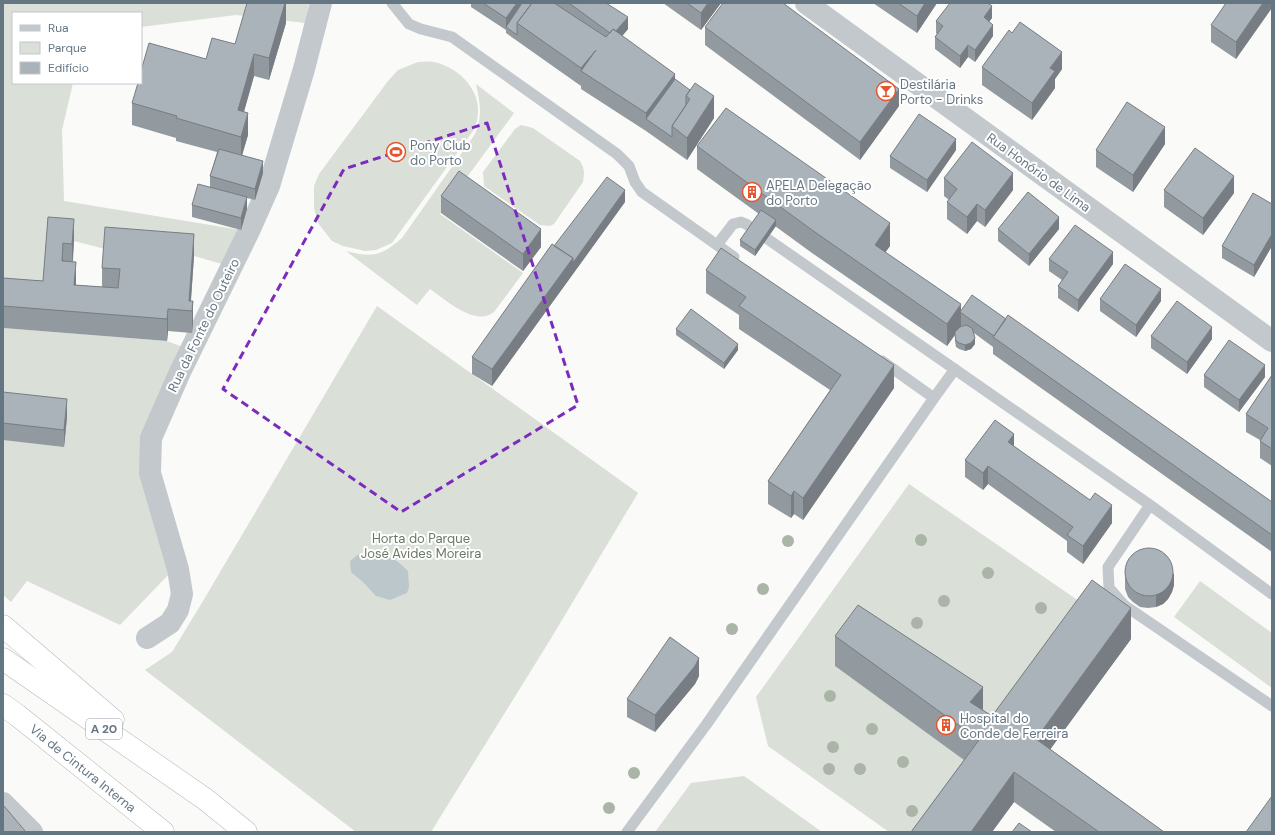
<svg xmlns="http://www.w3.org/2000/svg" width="1275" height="835" font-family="'DM Sans',sans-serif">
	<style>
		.green { fill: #dadfd7 }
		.water { fill: #bbc7cb }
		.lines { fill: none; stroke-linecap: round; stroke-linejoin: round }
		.motorway-casing { stroke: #b4b9bd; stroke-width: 23 }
		.service { stroke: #c3c8cc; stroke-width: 11 }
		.minor { stroke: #c3c8cc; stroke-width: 22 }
		.motorway { stroke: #fff; stroke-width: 22 }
		.tree { fill: #aab4a7 }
		.wall { fill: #929a9f }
		.shaded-wall { fill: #777d82 }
		.building { fill: #aab3b9; stroke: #777d82 }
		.marked { fill: none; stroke: #7b2cbf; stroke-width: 3; stroke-dasharray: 8 5; stroke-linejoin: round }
		.labels { text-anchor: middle; stroke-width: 4; stroke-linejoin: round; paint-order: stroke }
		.shield { fill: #fff; stroke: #939fa8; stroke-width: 1 }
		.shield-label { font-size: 12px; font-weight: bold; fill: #657683 }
		.poi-label { font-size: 13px; fill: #657683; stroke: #fff; text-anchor: start }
		.street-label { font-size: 13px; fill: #657683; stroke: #fff }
		.park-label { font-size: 13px; fill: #687a64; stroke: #fff }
	</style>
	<rect width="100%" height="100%" fill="#fafaf8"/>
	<path class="green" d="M3 3H309L305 23 236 15 141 27V13H13V83H73L62 130 64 201 241 230 222 264 194 256 105 249 74 241 49 240 43 303 3 300Z
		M418 62C423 62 429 61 434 62 457 67 479 87 478 112 478 118 476 125 473 131L392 243 376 250 365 251 343 246 332 241 318 223 314 208V186L319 174 388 81 398 70Z
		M476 84 514 113 440 214 523 273 494 312C475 327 446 300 430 289L417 305 346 251C372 258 382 256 402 238L475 134C483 117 480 102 476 84Z
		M521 125 533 128 580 161 583 167 584 173 583 182 554 224 550 226 540 225 484 186 483 172 515 129Z
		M377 306 638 493 550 640 431 832H356L145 670 172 652 203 601Z
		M3 328 167 341 188 349 148 430 173 570 120 625 27 581 11 602 3 595Z
		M909 484 1092 610 992 747 835 666 979 770 933 832H889L768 746 756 697Z
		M1200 581 1272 633V688L1174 617Z
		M744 776 822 832H655L691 783Z"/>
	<path class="water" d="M359 554C384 555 389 552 408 571L409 587 407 593 390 600 376 596 363 582 351 572 350 561Z"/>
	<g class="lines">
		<g class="motorway-casing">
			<g id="motorway">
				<path d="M3 626 113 720"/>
				<path d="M3 659 205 799 246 832"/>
				<path id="s1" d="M3 705 17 715 163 832"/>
			</g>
		</g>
		<path class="service" d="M392 3 409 24 421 29 452 37 617 154 629 166 635 182 642 192 734 257
			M717 245 733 224 741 222 746 224 1150 505 1272 594
			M882 361 934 398 955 369
			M1150 505 1108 567 1109 588 1124 605 1272 706
			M627 832 706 725 934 398"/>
		<path class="minor" d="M806 3 1272 341
			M147 638 170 623 178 610 182 594 178 569 150 473 151 438 180 372 249 231 269 186 304 69 321 3
			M3 803 32 832"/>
		<use href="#motorway" class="motorway"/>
	</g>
	<g class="tree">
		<circle cx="921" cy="540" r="6"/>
		<circle cx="788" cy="541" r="6"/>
		<circle cx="988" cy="573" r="6"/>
		<circle cx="763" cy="589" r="6"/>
		<circle cx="944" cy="601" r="6"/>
		<circle cx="1041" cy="608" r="6"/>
		<circle cx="917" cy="623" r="6"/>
		<circle cx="732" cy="629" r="6"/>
		<circle cx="830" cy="696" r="6"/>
		<circle cx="872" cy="729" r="6"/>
		<circle cx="833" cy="747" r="6"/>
		<circle cx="903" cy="762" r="6"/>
		<circle cx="829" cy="769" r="6"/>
		<circle cx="860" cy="769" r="6"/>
		<circle cx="634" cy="773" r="6"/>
		<circle cx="609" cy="808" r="6"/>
		<circle cx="912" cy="811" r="6"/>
	</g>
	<path class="wall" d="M286 3V23L269 80 254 76 244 112 248 135 242 155 263 173 255 200 247 198V209L241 230 192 217V205L210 187V176L217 152 176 141V138L132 125V103L206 59 235 44Z
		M471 3H606L628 29 622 36 675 79 714 118 687 160 646 131 581 89V86L506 33V30L471 7Z
		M663 3H721L701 30Z
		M873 3H937L917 33Z
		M1272 3 1236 59 1211 42V25Z
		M992 18 989 21 993 36 975 62 968 57 960 68 935 49V37L937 34 936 33V21Z
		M705 27 899 106 860 160 705 45Z
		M982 67 1062 69 1055 79V88L1032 120 982 85Z
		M1165 144 1133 192 1096 167V150Z
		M697 146 890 246 885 252 961 312 1006 319 1272 502V552L993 354V347L974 333 975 344 971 349 965 351 959 349 956 347 955 341V335L947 346 812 253 775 226 755 256 740 246V240L759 214 697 169Z
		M956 150 927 192 890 168V156Z
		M944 178 1013 190 985 227 977 221 967 234 947 219V202L949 200 944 196Z
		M1164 190 1234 193 1203 235 1164 207Z
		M441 196 541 247 523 271 441 213Z
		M625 202 492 386 472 374V357L554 246Z
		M1272 204V246L1254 277 1222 258V246Z
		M48 217 74 241 73 262 76 285 102 287V268L194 256 191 301H193L192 333 168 331 167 341 3 328V278L43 281Z
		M998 229H1059L1029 266 998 241Z
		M1049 259 1113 264 1078 312 1058 298V286L1062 280 1049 271Z
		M706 270 894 388 803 520 794 514 791 518 768 504V481L830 390 739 329V315L706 293Z
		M1100 299 1161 301 1136 337 1100 311Z
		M676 329 738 350 724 369 676 335Z
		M1151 336 1212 339 1187 374 1151 348Z
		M1204 375 1265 377 1239 412 1204 387Z
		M1272 375V466L1260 458V440L1246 432V414Z
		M3 392 67 417 64 447 3 440Z
		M1014 446 1112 523 1083 564 1067 552V541L988 484 983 490 965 477V460Z
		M1125 570 1174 585 1172 592 1168 599 1163 604 1156 607 1148 608 1140 607 1133 602 1128 597 1125 589Z
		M835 636 983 711 992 716 1131 639 1050 749 1164 832H1056L1014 802 992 832H911L964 760 835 666Z
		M699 676 695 684 655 732 627 717V699Z"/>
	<path class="shaded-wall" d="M285 3H286V23L269 80V58Z
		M517 3H526L506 27V30V18Z
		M708 3H721L701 30V13Z
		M925 3H937L917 33V16Z
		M1263 3H1272V8L1236 59V42Z
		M992 6V18L984 29V17Z
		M628 17V29L613 47V35Z
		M993 25V36L975 62V50Z
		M968 45V57L960 68V56Z
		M596 50 581 71V86V68Z
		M1062 52V69L1055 79V88L1032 120V103L1050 68Z
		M254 54V76L238 132V110Z
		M675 74V91L646 119V131V113Z
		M899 89V106L860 160V142Z
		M714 96V118L687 160V138Z
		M248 113V135L241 159V137Z
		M1165 127V144L1133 192V175Z
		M956 139V150L927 192V180Z
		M263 161V173L255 200V189Z
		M1013 173V190L985 227V210Z
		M1234 176V193L1203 235V218Z
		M625 190V202L492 386V369L573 258Z
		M247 197V209L241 230V218Z
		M977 204V221L967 234V217Z
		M1059 217V229L1029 266V254Z
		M74 219V241L72 266V244Z
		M776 220V226L755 256V250Z
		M890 223V246L875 267V245Z
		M541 229V247L523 271V254Z
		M194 234V256L190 311 189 301Z
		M1272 234V246L1254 277V265Z
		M63 243V266L62 261Z
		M1113 252V264L1078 312V300Z
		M76 262V284L74 307V285Z
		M1161 289V301L1136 337V325Z
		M193 301V324L192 333V311Z
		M961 304V326L947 346V324Z
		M168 309V331L167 341V319Z
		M1212 327V339L1187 374V362Z
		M975 338V344L971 349 965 351V345Z
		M738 344V350L724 369V363Z
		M894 365V388L803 520V498Z
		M1265 365V377L1239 412V400Z
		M67 399V417L64 447V430Z
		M1014 434V451L1008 442Z
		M988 466V484L983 490V473Z
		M794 491V514L791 518V496Z
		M1112 505V523L1083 564V546Z
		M1174 573V585L1172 592 1168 599 1163 604 1156 607V596Z
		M1131 608V639L1036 769V739Z
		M699 658V676L695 684 655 732V715Z
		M983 687V718L970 702Z
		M1014 772V802L992 832H971Z"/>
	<path class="building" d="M247 3H285L269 58 254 54 238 110 248 113 241 137 176 118 177 116 132 103 138 83H141V71L149 43 206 59 212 38 235 44Z
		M483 3H517L506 18Z
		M522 3H532L517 23V35L506 27Z
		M532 3H554L606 37 613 29 675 74 646 113 581 71 596 50 581 68 517 23Z
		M569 3H606L628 17 616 31 613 29 610 33Z
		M687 3H708L701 13Z
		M723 3H783L899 89 860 142 705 27Z
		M898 3H925L917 16Z
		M950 3H988L992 6 984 17 993 25 975 50 968 45 960 56 935 37 943 26 936 21Z
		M1226 3H1263L1236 42 1211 25Z
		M1020 22 1062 52 1050 68 1055 71 1032 103 982 67 1009 30 1012 33Z
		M675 79 690 90 686 96V105L672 126V137L646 119Z
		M695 83 714 96 687 138 672 126 690 99 686 96Z
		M1127 102 1165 127 1133 175 1096 150Z
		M726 108 890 223 875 245 961 304 947 324 812 230 697 146Z
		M919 114 956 139 927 180 890 156Z
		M972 142 1013 173 985 210 977 204 967 217 947 202 957 189 944 178Z
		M1195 148 1234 176 1203 218 1164 190Z
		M219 149 263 161 255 189 210 176Z
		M459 171 541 229 523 254 441 196Z
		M607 177 625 190 573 263V258L554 246Z
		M198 184 247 197 241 218 192 205Z
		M1028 192 1059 217 1029 254 998 229Z
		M1253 193 1272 204V234L1254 265 1222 246Z
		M761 210 776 220 755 250 740 240Z
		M48 217 74 219 72 244 63 243 62 261 76 262 74 285 118 288 120 269 102 268 105 227 194 234 189 301H193L192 311 168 309 167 319 3 306V278L43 281Z
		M1075 225 1113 252 1078 300 1058 286 1068 272 1049 259Z
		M552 244 573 258 492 369 472 357Z
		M721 248 894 365 803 498 794 491 791 496 768 481 841 375 739 306 746 297 706 270Z
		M1125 264 1161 289 1136 325 1100 299Z
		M972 295 1006 319 994 336 960 312Z
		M1177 301 1212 327 1187 362 1151 336Z
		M691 309 738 344 724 363 676 329Z
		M1008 315 1272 502V535L993 337Z
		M966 325 972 328 975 338 971 343 965 345 959 343 956 341 955 335V332L960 327Z
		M1229 340 1265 365 1239 400 1204 375Z
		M1272 375V449L1260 441 1268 428 1246 414Z
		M3 392 67 399 64 430 3 423Z
		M995 420 1014 434 1008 442 1090 500 1095 493 1112 505 1083 546 1067 535 1073 527 988 466 983 473 965 460Z
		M1125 572a24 24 0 1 1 48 0a24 24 0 1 1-48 0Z
		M1092 580 1131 608 1036 739 1164 832H1099L1014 772 971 832H911L979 740 835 636 858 605 983 687 970 702 992 716Z
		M670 637 699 658 695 666 655 715 627 699Z
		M1272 796V832H1246Z
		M4 806 26 832H3V807Z
		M1019 823 1032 832H1012Z"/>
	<path class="marked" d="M487 123 578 405 401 512 223 389 344 169Z"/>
	<defs>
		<g id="bar-ring" transform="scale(1)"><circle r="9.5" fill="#fff" stroke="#e4572e" stroke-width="1.5"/><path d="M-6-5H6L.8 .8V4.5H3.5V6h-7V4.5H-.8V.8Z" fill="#e4572e"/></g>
		<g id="stadium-ring" transform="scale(1)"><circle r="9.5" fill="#fff" stroke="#e4572e" stroke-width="1.5"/><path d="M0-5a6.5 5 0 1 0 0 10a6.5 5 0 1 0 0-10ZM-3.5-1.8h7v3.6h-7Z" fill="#e4572e"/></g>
		<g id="building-ring" transform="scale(1)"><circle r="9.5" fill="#fff" stroke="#e4572e" stroke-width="1.5"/><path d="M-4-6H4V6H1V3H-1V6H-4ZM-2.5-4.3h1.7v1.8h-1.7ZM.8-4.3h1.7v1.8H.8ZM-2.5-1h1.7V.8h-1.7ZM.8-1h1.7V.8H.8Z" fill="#e4572e"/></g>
	</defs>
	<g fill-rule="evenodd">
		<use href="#bar-ring" x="886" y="91"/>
		<use href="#stadium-ring" x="396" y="152"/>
		<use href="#building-ring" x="752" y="192"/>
		<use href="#building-ring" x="946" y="725"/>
	</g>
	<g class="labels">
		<rect class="shield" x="86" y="719" width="36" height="20" rx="3"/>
		<g class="shield-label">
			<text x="104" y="733">A 20</text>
		</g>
		<g class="poi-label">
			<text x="900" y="89">Destilária<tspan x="900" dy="15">Porto - Drinks</tspan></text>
			<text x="410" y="150">Pony Club<tspan x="410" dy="15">do Porto</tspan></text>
			<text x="766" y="190">APELA Delegação<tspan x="766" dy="15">do Porto</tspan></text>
			<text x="960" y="723">Hospital do<tspan x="960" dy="15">Conde de Ferreira</tspan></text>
		</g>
		<g class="street-label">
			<text transform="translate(1039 172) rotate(36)" y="5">Rua Honório de Lima</text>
			<text transform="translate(203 325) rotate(-64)" y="5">Rua da Fonte do Outeiro</text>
			<text dy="5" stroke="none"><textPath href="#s1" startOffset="102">Via de Cintura Interna</textPath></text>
		</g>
		<g class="park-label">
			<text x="421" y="543">Horta do Parque<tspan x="421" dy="15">José Avides Moreira</tspan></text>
		</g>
	</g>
	<rect width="1275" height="835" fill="none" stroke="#657683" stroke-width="8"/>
	<rect x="12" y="12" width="130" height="72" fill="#ffffff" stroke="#c1c8cd"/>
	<rect x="20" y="25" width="20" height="6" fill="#c3c8cc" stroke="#c1c8cd"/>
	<text x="48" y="32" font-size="12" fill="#657683">Rua</text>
	<rect x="20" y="42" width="20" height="12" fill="#dadfd7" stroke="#c1c8cd"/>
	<text x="48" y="52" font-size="12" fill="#657683">Parque</text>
	<rect x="20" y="62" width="20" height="12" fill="#aab3b9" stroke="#c1c8cd"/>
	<text x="48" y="72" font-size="12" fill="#657683">Edifício</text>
</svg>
